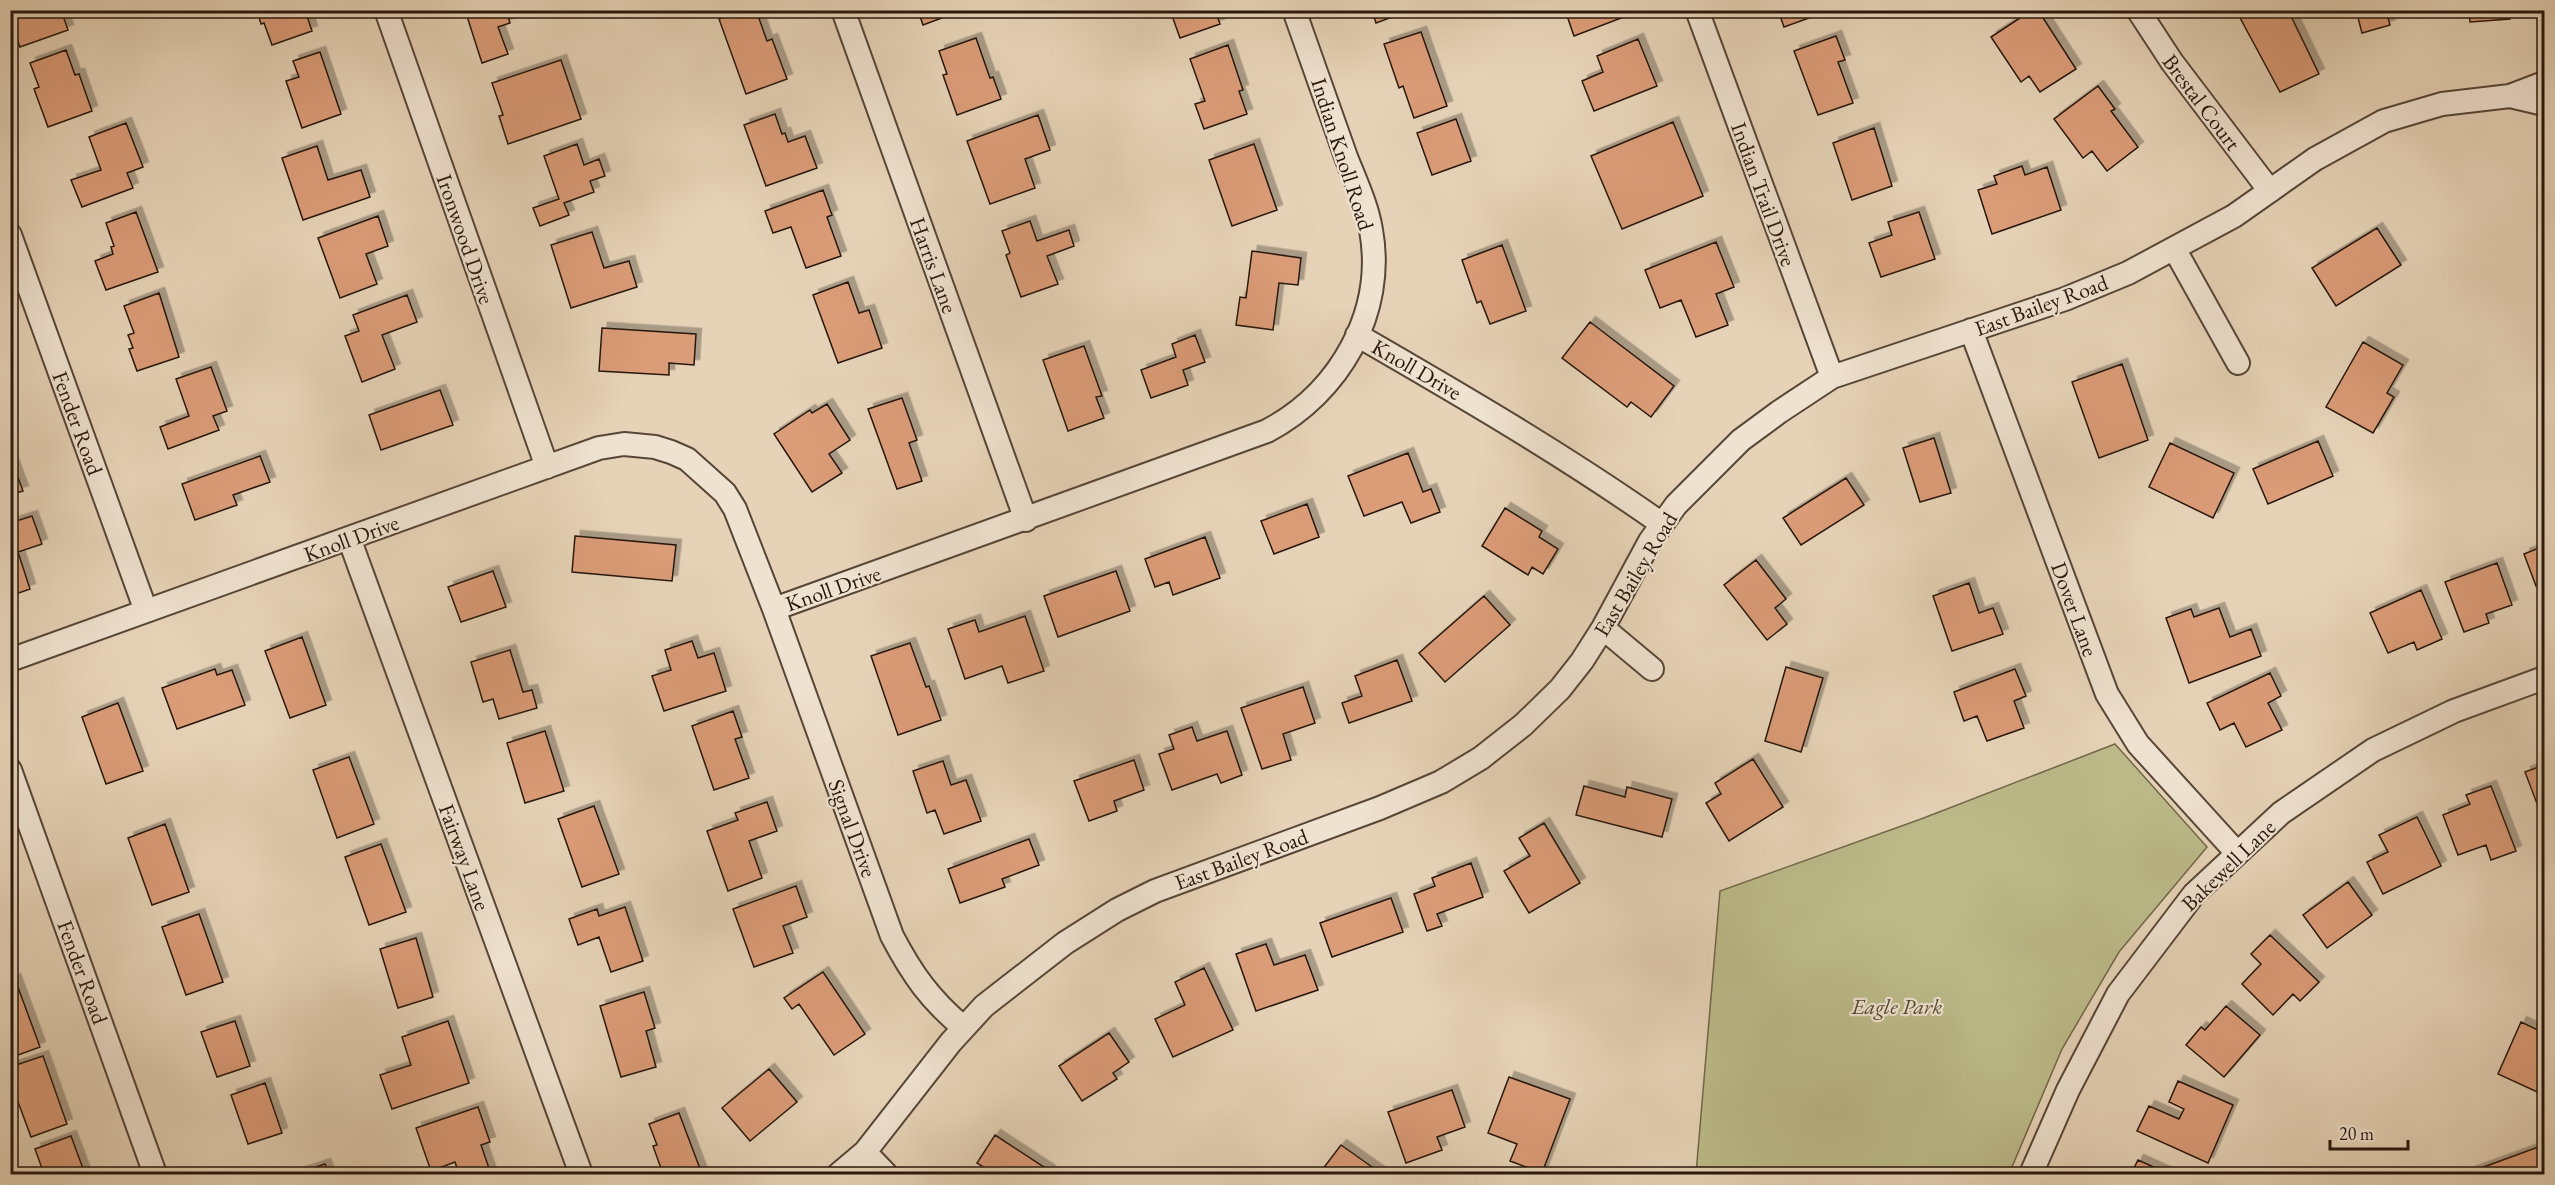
<svg xmlns="http://www.w3.org/2000/svg" width="2555" height="1185" font-family="'EB Garamond',serif">
	<style>
		.green { fill: #bcba89; stroke: #72684a; stroke-width: 1.5 }
		.building { fill: #db9c78; stroke: #27170c; stroke-width: 1.5; filter: url(#shadow) }
		.lines { fill: none; stroke-linecap: round; stroke-linejoin: round }
		.minor-casing { stroke: #574637; stroke-width: 26 }
		.minor { stroke: #efe2d0; stroke-width: 22 }
		.labels { text-anchor: middle; stroke-width: 4.5; stroke-linejoin: round; paint-order: stroke }
		.street-label { font-size: 22px; fill: #27170c; stroke: #efe2d0 }
		.park-label { font-size: 22px; font-style: italic; fill: #544832; stroke: #efe2d0 }
	</style>
	<defs>
		<filter id="shadow"><feDropShadow dx="5.5" dy="-5.5" stdDeviation="0" flood-color="#0004"/></filter>
	</defs>
	<rect width="100%" height="100%" fill="#e6d3b7"/>
	<filter id="stains"><feTurbulence type="fractalNoise" baseFrequency=".00333" numOctaves="4"/><feColorMatrix values="0 0 0 0 .2 0 0 0 0 .09 0 0 0 0 .02 0 0 0 .5 -.17"/></filter>
	<radialGradient id="worn" r=".72"><stop offset=".6" stop-color="#630" stop-opacity="0"/><stop offset="1" stop-color="#630" stop-opacity=".3"/></radialGradient>
	<path class="green" d="M2115 744 2207 847 2119 952 2062 1049 2009 1174H1696L1720 891 1921 819Z"/>
	<path class="building" d="M10 10H61L68 30 20 47 10 21Z
		M257 10H305L312 31 272 45 264 23 261 24Z
		M465 10H506L510 23 498 27 508 54 482 63Z
		M741 10H756L767 41 772 39 787 79 746 94 719 19Z
		M918 10H963L923 25Z
		M1170 10H1215L1220 24 1180 38Z
		M1372 10H1411L1376 23Z
		M1565 10H1642L1574 36Z
		M1778 10H1831L1784 27Z
		M2032 10H2038L2076 69 2040 92 2029 76 2021 82 1991 37Z
		M2245 10H2288L2319 74 2280 92 2238 14Z
		M2356 10H2415L2388 18 2390 25 2362 33Z
		M2469 10H2510V19L2470 22Z
		M1421 32 1447 106 1414 118 1403 86 1399 88 1384 44Z
		M1836 36 1845 60 1838 62 1853 103 1818 115 1794 51Z
		M976 38 990 78 993 77 1001 99 957 115 943 75 947 74 939 51Z
		M1638 39 1657 86 1594 111 1582 81 1603 72 1597 56Z
		M1228 45 1243 90 1239 91 1247 114 1204 129 1195 104 1205 101 1190 59Z
		M66 50 75 75 79 74 92 111 48 127 34 89 39 87 30 63Z
		M320 52 341 114 302 128 286 81 299 77 293 61Z
		M561 60 581 119 508 144 499 116 503 115 492 83Z
		M2098 86 2115 109 2111 111 2138 147 2107 171 2092 151 2083 158 2054 119Z
		M775 114 782 134 785 133 788 142 805 136 817 168 766 186 744 125Z
		M1038 115 1050 150 1025 159 1035 188 990 204 967 141Z
		M1456 119 1471 161 1432 175 1417 133Z
		M1673 122 1703 196 1622 229 1591 156Z
		M126 123 143 167 127 173 133 188 82 207 71 180 101 170 89 137Z
		M1874 128 1892 186 1852 200 1833 143Z
		M577 144 584 165 599 159 605 176 590 181 594 192 564 203 569 215 540 226 533 208 559 199 544 156Z
		M1254 144 1277 210 1232 226 1209 160Z
		M317 146 328 180 361 170 370 197 303 220 282 158Z
		M2022 166 2025 175 2047 167 2061 210 1992 234 1978 190 1997 184 1994 176Z
		M823 190 832 215 827 217 841 256 806 268 791 227 773 233 765 211Z
		M136 212 158 272 106 290 95 261 113 254 111 247 114 246 106 223Z
		M1919 212 1935 259 1881 277 1869 243 1892 235 1888 222Z
		M378 216 388 246 366 254 377 284 340 298 318 238Z
		M1030 221 1037 241 1069 230 1074 246 1047 256 1058 284 1021 297 1006 255 1010 253 1002 231Z
		M2377 228 2401 265 2336 306 2312 268Z
		M592 232 604 268 629 261 637 287 571 308 551 245Z
		M1716 242 1734 287 1716 294 1728 325 1696 337 1681 300 1660 308 1645 270Z
		M1502 245 1526 311 1490 324 1481 301 1477 303 1462 260Z
		M1252 251 1301 258 1298 285 1279 283 1273 330 1236 325 1240 297 1246 298Z
		M848 282 859 313 869 310 882 348 838 363 813 295Z
		M159 293 179 357 137 371 129 349 133 348 128 335 134 333 124 306Z
		M407 295 417 322 382 335 395 369 362 382 345 336 359 331 353 315Z
		M1590 322 1674 386 1651 417 1631 402 1627 407 1562 358Z
		M602 328 696 334 694 365 669 363V375L599 371Z
		M1195 335 1205 362 1183 370 1188 385 1151 398 1141 370 1176 357 1172 344Z
		M2363 342 2403 365 2387 393 2394 397 2373 433 2326 407Z
		M1084 346 1102 396 1096 397 1104 418 1068 431 1043 360Z
		M2122 364 2148 440 2099 458 2072 382Z
		M211 367 227 411 213 416 219 430 168 449 160 427 189 416 176 379Z
		M440 390 453 425 381 450 369 415Z
		M902 398 917 440 909 443 922 481 897 489 868 409Z
		M827 404 850 440 829 454 842 473 812 492 774 434 810 410 812 413Z
		M1934 438 1951 493 1920 502 1903 448Z
		M2318 441 2333 476 2268 504 2253 469Z
		M2170 443 2234 473 2213 518 2149 487Z
		M1408 453 1423 492 1431 489 1440 512 1411 523 1402 502 1364 516 1348 476Z
		M10 456 23 491 10 495Z
		M260 456 270 482 233 495 237 505 195 520 182 484Z
		M1846 478 1864 505 1801 545 1783 518Z
		M1307 504 1319 537 1274 554 1261 521Z
		M1505 508 1542 531 1539 537 1558 549 1543 574 1532 567 1528 575 1482 546Z
		M32 516 42 544 18 552 30 589 10 596V523Z
		M575 536 676 545 672 581 572 572Z
		M1205 537 1220 578 1173 595 1169 582 1155 587 1145 559Z
		M2544 546V583L2536 586 2524 554Z
		M1756 560 1786 599 1775 608 1787 624 1767 640 1724 585Z
		M2497 563 2512 605 2486 614 2489 623 2464 632 2445 582Z
		M493 571 506 607 461 622 448 587Z
		M1116 571 1130 611 1058 637 1044 596Z
		M1969 583 1979 613 1993 608 2003 634 1952 651 1933 596Z
		M2421 590 2442 639 2417 650 2414 642 2388 653 2370 613Z
		M1484 596 1510 625 1445 682 1419 653Z
		M2219 608 2230 637 2251 629 2261 656 2189 683 2166 618 2191 609 2194 617Z
		M1025 616 1044 671 1008 683 1002 666 965 679 948 629 975 620 979 632Z
		M302 637 326 705 290 718 265 651Z
		M692 641 698 658 714 653 726 691 664 711 652 676 671 670 665 650Z
		M910 643 926 687 929 686 941 720 898 735 871 656Z
		M510 650 523 692 532 690 537 708 499 719 493 699 483 702 471 662Z
		M1397 660 1412 701 1349 723 1342 703 1362 696 1355 676Z
		M1786 667 1823 678 1801 752 1765 741Z
		M215 669 217 675 232 670 245 705 177 729 162 688Z
		M2015 669 2026 696 2014 701 2024 728 1987 741 1977 716 1964 721 1954 692Z
		M2270 673 2281 696 2268 703 2282 730 2246 747 2234 723 2220 730 2207 703Z
		M1303 687 1315 723 1283 734 1291 760 1262 769 1241 708Z
		M118 703 143 771 106 784 82 717Z
		M733 711 742 737 735 739 749 778 714 790 692 726Z
		M1192 727 1197 741 1227 731 1242 775 1221 783 1217 774 1172 790 1159 754 1174 749 1169 735Z
		M545 731 564 791 525 803 507 743Z
		M349 757 374 824 337 838 313 770Z
		M1753 759 1783 807 1729 841 1706 803 1721 794 1715 783Z
		M1134 760 1144 790 1114 801 1117 811 1089 821 1074 781Z
		M943 761 951 785 966 780 981 821 944 834 935 810 927 813 913 771Z
		M2544 765V822L2525 772Z
		M1584 786 1625 797 1627 787 1672 799 1662 837 1576 815Z
		M2491 786 2516 851 2491 860 2486 845 2458 855 2443 815 2470 804 2466 795Z
		M767 802 777 831 749 841 762 878 728 891 707 831 738 820 735 813Z
		M594 806 619 874 582 887 558 819Z
		M2417 817 2441 866 2383 894 2367 862 2388 852 2379 835Z
		M1544 823 1580 883 1529 913 1504 871 1530 856 1519 838Z
		M165 824 189 892 152 905 128 838Z
		M1029 839 1039 865 1002 879 1005 887 960 903 948 869Z
		M381 844 406 912 369 925 345 857Z
		M1471 863 1483 897 1437 914 1442 926 1427 931 1414 894 1435 886 1432 878Z
		M2348 882 2372 915 2327 948 2303 915Z
		M796 886 807 917 783 926 793 953 754 967 733 909Z
		M1391 898 1403 932 1332 957 1320 923Z
		M625 907 643 961 611 972 599 937 578 945 569 919 597 909 599 916Z
		M199 914 223 982 186 995 162 927Z
		M2270 935 2319 982 2300 1001 2293 994 2273 1015 2242 984 2261 964 2251 954Z
		M416 938 433 997 398 1008 380 949Z
		M1266 944 1274 965 1305 955 1318 990 1256 1011 1236 954Z
		M1204 968 1233 1030 1173 1057 1155 1019 1185 1005 1175 982Z
		M823 972 865 1034 834 1055 799 1004 792 1009 784 998Z
		M15 979 40 1047 10 1058V981Z
		M644 992 655 1028 646 1031 656 1067 621 1077 600 1006Z
		M2226 1006 2260 1035 2224 1077 2186 1045 2201 1027 2205 1030Z
		M235 1021 250 1066 217 1077 201 1032Z
		M448 1021 469 1083 392 1109 380 1075 411 1065 402 1037Z
		M2521 1022 2544 1033V1095L2498 1074Z
		M1109 1033 1129 1062 1113 1073 1117 1079 1082 1101 1059 1066Z
		M43 1056 67 1124 31 1137 10 1080V1067Z
		M769 1069 797 1102 750 1141 722 1108Z
		M1509 1077 1570 1099 1542 1173 1510 1161 1517 1144 1488 1133Z
		M2178 1081 2233 1105 2208 1163 2137 1131 2149 1106 2179 1119 2184 1109 2169 1102Z
		M265 1083 282 1133 248 1144 231 1095Z
		M1452 1090 1465 1127 1437 1137 1442 1150 1406 1163 1388 1112Z
		M478 1107 490 1142 481 1145 491 1174H459L455 1162 431 1171 416 1128Z
		M679 1113 702 1174H663L653 1146 657 1145 649 1124Z
		M995 1135 1050 1171 1048 1174H994L977 1163Z
		M71 1136 85 1174H44L35 1149Z
		M1341 1145 1382 1174H1319Z
		M2541 1146 2544 1155V1174H2471L2470 1172Z
		M2138 1160 2169 1174H2131Z
		M325 1164 329 1174H295Z"/>
	<g class="lines">
		<g class="minor-casing">
			<path id="minor" d="M386 10 547 467
				M843 10 1026 520
				M1697 10 1832 377
				M2138 10 2172 62 2270 191
				M2510 96 2544 104
				M10 235 146 611
				M2175 250 2238 363
				M1971 330 2107 694 2138 744 2237 853
				M1357 335C1461 395 1564 455 1662 524
				M349 538 581 1174
				M774 609 1267 431C1339 393 1386 313 1371 230 1367 205 1355 180 1346 157 1329 108 1311 59 1294 10
				M1603 628 1652 669
				M10 660 599 448 624 444 655 447 671 452 687 459 725 493 735 509 774 609 892 936C912 974 930 1000 964 1028
				M10 770 155 1174
				M865 1152 886 1174
				M839 1174 865 1152 951 1042 984 1006 1065 943 1117 910 1155 891 1380 808 1441 782 1481 758 1523 725 1560 689 1582 661 1603 628 1650 541 1676 505 1741 440 1779 412 1832 377 2065 299 2128 273 2234 216 2315 159 2384 121 2442 104 2510 96 2544 83
				M2031 1174 2068 1090 2118 994 2194 894 2281 813 2373 750 2454 711 2544 678"/>
		</g>
		<use href="#minor" class="minor"/>
	</g>
	<g class="labels">
		<g class="street-label">
			<text transform="translate(2202 102) rotate(53)" y="8">Brestal Court</text>
			<text transform="translate(1343 154) rotate(72)" y="8">Indian Knoll Road</text>
			<text transform="translate(1764 194) rotate(70)" y="8">Indian Trail Drive</text>
			<text transform="translate(466 239) rotate(71)" y="8">Ironwood Drive</text>
			<text transform="translate(934 265) rotate(70)" y="8">Harris Lane</text>
			<text transform="translate(2041 305) rotate(-20)" y="8">East Bailey Road</text>
			<text transform="translate(1417 369) rotate(30)" y="8">Knoll Drive</text>
			<text transform="translate(78 423) rotate(70)" y="8">Fender Road</text>
			<text transform="translate(351 538) rotate(-20)" y="8">Knoll Drive</text>
			<text transform="translate(1635 574) rotate(-59)" y="8">East Bailey Road</text>
			<text transform="translate(833 588) rotate(-19)" y="8">Knoll Drive</text>
			<text transform="translate(2075 609) rotate(70)" y="8">Dover Lane</text>
			<text transform="translate(853 828) rotate(70)" y="8">Signal Drive</text>
			<text transform="translate(465 857) rotate(70)" y="8">Fairway Lane</text>
			<text transform="translate(1241 859) rotate(-20)" y="8">East Bailey Road</text>
			<text transform="translate(2228 865) rotate(-44)" y="8">Bakewell Lane</text>
			<text transform="translate(83 972) rotate(70)" y="8">Fender Road</text>
		</g>
		<g class="park-label">
			<text x="1897" y="1014">Eagle Park</text>
		</g>
	</g>
	<rect width="2555" height="1185" fill="none" stroke="#e6d3b7" stroke-width="36"/>
	<rect x="12" y="12" width="2531" height="1161" fill="none" stroke="#27170c" stroke-width="3"/>
	<rect x="18" y="18" width="2519" height="1149" fill="none" stroke="#27170c" stroke-width="1.5"/>
	<path d="M2330 1140v9h78v-9" fill="none" stroke="#27170c" stroke-width="3"/>
	<text x="2339" y="1140" font-size="18" fill="#27170c" stroke="#efe2d0" stroke-width="4.5" paint-order="stroke">20 m</text>
	<rect width="100%" height="100%" filter="url(#stains)"/>
	<rect width="100%" height="100%" fill="url(#worn)"/>
</svg>
